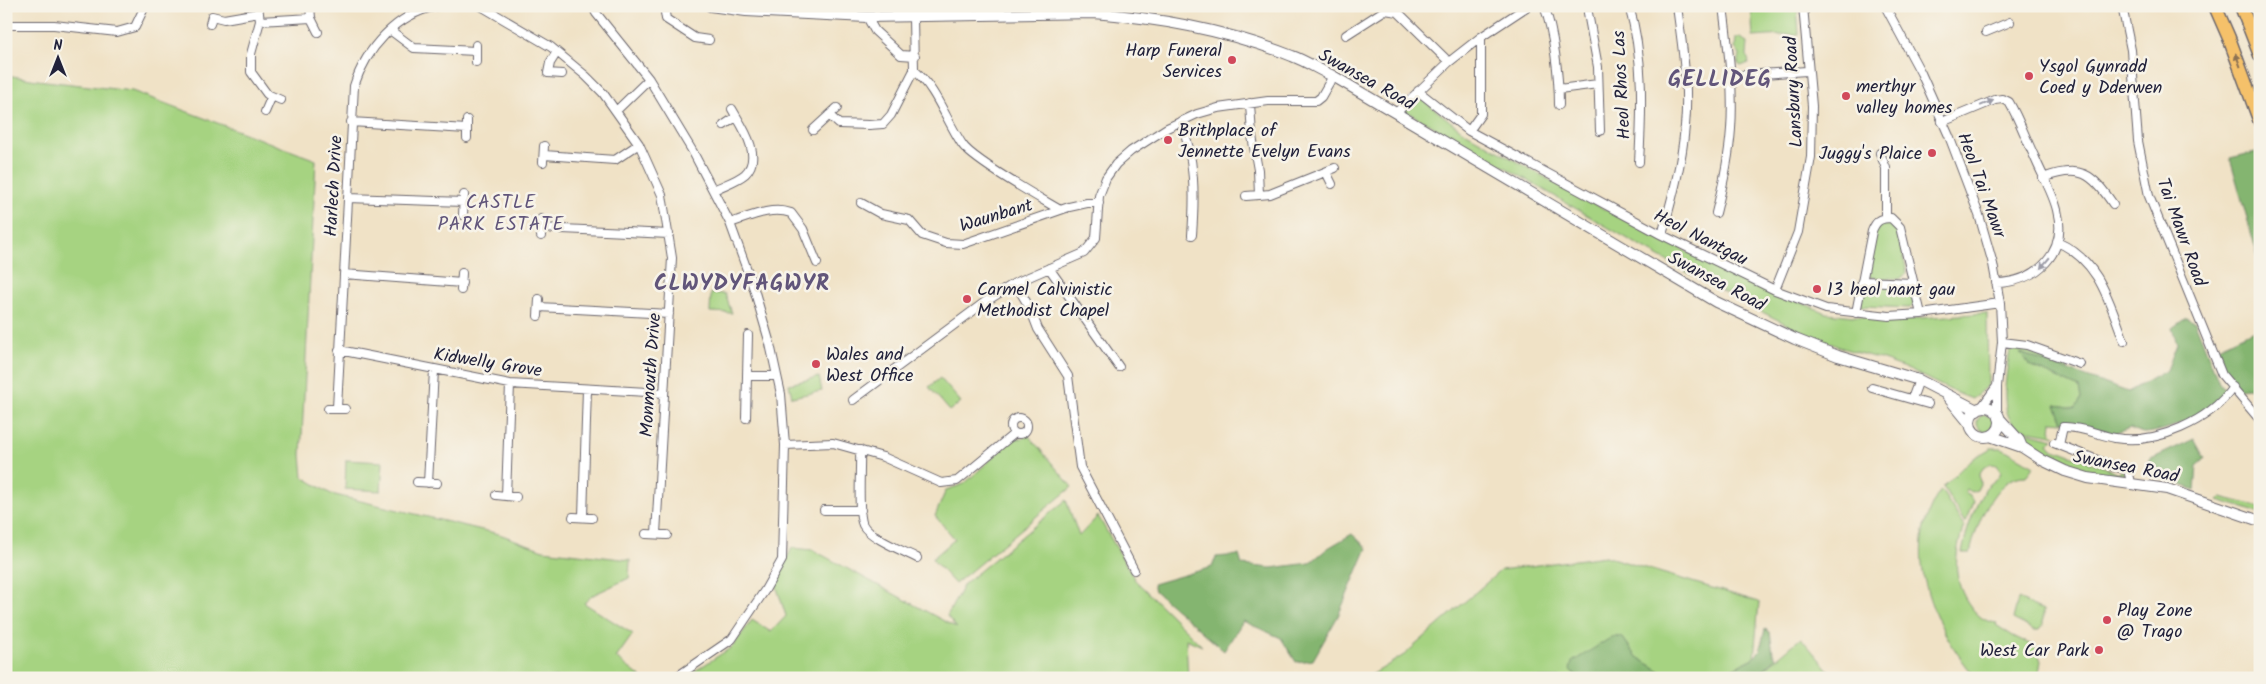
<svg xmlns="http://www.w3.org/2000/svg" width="2266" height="684" font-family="Kalam,sans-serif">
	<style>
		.green { fill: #a6d381; stroke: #647a5e }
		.forest { fill: #84b56f; stroke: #536c55 }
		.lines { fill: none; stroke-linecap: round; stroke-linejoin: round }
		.minor-casing { stroke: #6a656c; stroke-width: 10 }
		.tertiary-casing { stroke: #6a656c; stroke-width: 12 }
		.trunk-casing { stroke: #6a656c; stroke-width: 15 }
		.minor { stroke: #fff; stroke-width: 8 }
		.tertiary { stroke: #fff; stroke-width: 10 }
		.trunk { stroke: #f5c16b; stroke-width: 12 }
		.oneway { fill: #8c7253 }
		.oneway2 { fill: #9c9ca7 }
		.poi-dot { fill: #d1495b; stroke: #f7f3e8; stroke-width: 2 }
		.labels { text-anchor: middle; stroke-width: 5; stroke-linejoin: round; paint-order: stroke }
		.poi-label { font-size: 18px; fill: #22223b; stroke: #f7f3e8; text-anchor: start }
		.street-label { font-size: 18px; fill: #22223b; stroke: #f7f3e8 }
		.neighbourhood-label { font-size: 19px; letter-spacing: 1px; fill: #61557a; stroke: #f7f3e8 }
		.district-label { font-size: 22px; font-weight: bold; letter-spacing: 1px; fill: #61557a; stroke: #f7f3e8 }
	</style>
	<rect width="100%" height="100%" fill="#f7f3e8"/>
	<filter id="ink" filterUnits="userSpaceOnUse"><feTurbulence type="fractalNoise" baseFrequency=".02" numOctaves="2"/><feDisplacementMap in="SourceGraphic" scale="10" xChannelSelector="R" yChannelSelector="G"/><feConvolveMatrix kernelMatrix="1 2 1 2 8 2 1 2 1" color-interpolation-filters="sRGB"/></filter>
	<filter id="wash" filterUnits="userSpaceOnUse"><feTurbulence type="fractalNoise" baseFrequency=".0096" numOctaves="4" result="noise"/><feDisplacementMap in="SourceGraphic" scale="20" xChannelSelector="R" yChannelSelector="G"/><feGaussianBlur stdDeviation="1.12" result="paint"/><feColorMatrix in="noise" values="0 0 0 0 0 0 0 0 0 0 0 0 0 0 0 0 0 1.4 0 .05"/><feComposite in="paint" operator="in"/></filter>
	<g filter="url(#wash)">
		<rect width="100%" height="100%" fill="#f0e2c6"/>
		<path class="green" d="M1797 6 1799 34 1753 37 1751 7Z
			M1736 38H1741L1748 43 1747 55 1749 63 1741 66 1738 64 1740 55 1735 48Z
			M6 75 37 80 132 91 316 160 301 455 303 477 331 494 499 534 543 550 630 560 629 578 593 595 584 603 633 634 616 658 642 678H6Z
			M1419 97 1463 131 1571 192 1717 267 1826 313 1894 320 1987 313 1988 385 1972 399C1944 389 1918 372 1889 362 1870 355 1850 352 1832 344 1811 336 1790 326 1770 316 1645 254 1528 177 1405 111Z
			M1890 219 1898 230 1907 273 1900 279 1869 277 1867 271 1877 224Z
			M1864 284H1908L1914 304 1910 308 1862 306 1860 302Z
			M711 293 725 294 732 313 710 312Z
			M2014 345 2027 348 2028 352 2063 364 2068 363V370L2021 353 2029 365 2079 388 2081 399 2076 408 2056 405 2063 422 2052 421 2051 431 2056 436C2044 433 2029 432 2018 427 1996 416 2008 367 2010 349Z
			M819 377 822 391 792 397 789 384Z
			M940 378 961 402 950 411 929 387Z
			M1977 423a8 8 0 1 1 16 0a8 8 0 1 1-16 0Z
			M2018 430 2054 439 2048 443 2052 448 2119 473 2121 470 2126 474C2087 476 2045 460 2018 430Z
			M1028 435 1072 487 955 584 932 559 955 539 935 516 946 490 964 484 1014 438 1022 439Z
			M1991 448H2002L2034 466 2026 476C1994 475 1976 526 1970 553H1962C1966 531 1974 508 1985 489 1990 482 1997 482 2001 472L1996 465 1992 464 1984 467 1979 474 1980 484 1977 490 1972 492 1966 489 1965 493 1970 496 1973 502 1965 523 1943 487 1969 461Z
			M346 460 383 462 381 491 345 489Z
			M1941 490 1964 526C1954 554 1952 582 1971 607 1978 616 1985 622 1997 623L1996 625 2013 636 2036 647 2041 661 2038 678H1976C1933 627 1898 550 1941 490Z
			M2221 497 2260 507V513L2218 500Z
			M1066 500 1079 536 1098 516 1135 580 1202 646 1186 639 1188 678H684L732 647 752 620 771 632 786 616 775 582 792 548 813 550 957 628 947 616 964 584Z
			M1605 556 1759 602 1754 658 1713 678H1671L1637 657 1622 637H1612L1570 670 1579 678H1370V676L1404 655 1501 570Z
			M2018 599 2043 610V626L2040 630H2034L2013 619Z
			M1801 638 1835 678H1754Z"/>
		<path class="forest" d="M2260 151V264L2230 158Z
			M2186 318 2195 322 2219 383 2226 389C2219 410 2166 433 2144 433 2140 433 2134 430 2130 428L2113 434 2063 422 2056 405 2076 408 2081 399 2079 388 2029 365 2020 353 2128 392 2167 370 2177 344 2172 328Z
			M2260 327V394L2248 388 2238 389 2236 387C2228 375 2218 363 2218 347Z
			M2194 439 2205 459 2197 466 2195 490 2146 472 2149 460Z
			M1352 534 1367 548 1338 616 1313 660 1296 662 1281 638 1243 621 1224 651 1155 591 1153 584 1212 567 1216 557 1239 555 1242 565 1271 568 1310 563 1328 548Z
			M1765 629 1770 632 1773 653 1776 658 1754 678H1713L1754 658 1760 650Z
			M1612 637H1622L1637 657 1671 678H1579L1570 670 1572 662Z"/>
	</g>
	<g filter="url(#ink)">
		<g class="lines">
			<g class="minor-casing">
				<path id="minor" d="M258 6 260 21 251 54V72L267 94 281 100
					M310 6 311 18
					M481 6 551 47 586 76 603 93 639 144 662 195 672 258 656 534
					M593 6 596 13 649 79 693 152 730 223 754 289 770 344 781 394 785 445 782 560 765 590 732 639 675 678
					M664 6 666 19 695 38 709 40
					M854 6V16
					M1544 6C1554 31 1559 78 1559 105
					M1629 6C1644 56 1642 111 1639 162
					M1885 6 1921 73 1949 136 1979 215 1993 264 2000 303 2002 342 1997 386V413
					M2122 6 2131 50 2138 141 2149 196 2222 375 2260 420
					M1588 13 1598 67 1600 131
					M867 17 875 31 901 55 915 56
					M260 21 311 18 318 32
					M210 24 212 16 224 19 259 13
					M6 25H54L117 32 135 27 145 6
					M390 30 414 48 476 51
					M1986 32 2010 22
					M1346 35 1385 10 1398 12 1449 62
					M557 52 550 63 548 73 562 74
					M476 62V45
					M914 70C936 88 946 120 962 144 972 160 1040 198 1060 210
					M1731 76 1807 71
					M1559 89 1598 84
					M1418 91 1469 131 1662 235 1775 290 1826 309 1889 316 1921 314 2000 303
					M1250 103 1252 136 1258 170 1259 195 1270 194 1335 168
					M616 111 649 79
					M265 112 271 98
					M1396 113 1449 62 1481 37 1528 6
					M829 115 839 124 869 125 883 124 891 115 914 70 913 17
					M1181 121C1195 159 1195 195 1192 235
					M351 122 467 129
					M1942 122 1995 100 2003 99 2009 102C2019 119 2026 139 2035 158 2042 175 2053 193 2057 210 2068 253 2037 282 1996 283
					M724 125 736 117
					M813 130 837 108
					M1469 131 1481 114V37
					M467 138V120
					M1880 153 1886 168V218
					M544 155 615 160 639 144
					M543 162 544 146
					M1326 172 1332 184
					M2043 178C2080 164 2092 173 2113 204
					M714 190C723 185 737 181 745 174 764 156 741 125 732 109
					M1246 196 1259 195
					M348 198 464 202
					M861 203 881 214 909 220 922 235 946 243 963 244 1069 207 1087 203H1099
					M1716 213C1723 185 1729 158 1731 129 1734 88 1728 47 1723 6
					M463 215 464 195
					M730 223C749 217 771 206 791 213L803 229 817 263
					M541 228 669 234
					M1662 235C1672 199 1682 163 1685 126 1689 86 1682 45 1677 6
					M541 236V219
					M2057 242C2099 260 2109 301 2124 341
					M1049 268 1119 367
					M344 274 462 283
					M1862 281 1913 283
					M1015 283 1030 308 1038 329 1068 376 1080 467 1134 570
					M461 290 462 273
					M1775 290 1798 232 1811 157 1812 106 1803 6
					M539 307 669 314
					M1856 313 1872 231C1876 221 1880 218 1891 218L1900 227 1921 314
					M538 316 539 299
					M748 335 747 376H777
					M2002 342 2027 345 2080 364
					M339 350 510 384 664 393
					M1872 388 1928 404
					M1912 399 1919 380
					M853 400 985 302 1015 283 1084 253 1096 238 1099 196 1106 178 1116 164 1131 151 1167 128 1197 114 1218 108 1268 101H1316L1321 97 1333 76
					M337 408 354 86C366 49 396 14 437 6
					M1981 408 1997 386
					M328 409H345
					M1011 426a8 8 0 1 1 16 0a8 8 0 1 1-16 0Z
					M746 418 747 376
					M2054 443 2115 467 2128 469 2131 483
					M785 445 833 443 883 457 941 483 957 481 1015 433
					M2059 445 2063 427C2080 426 2099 435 2115 438 2156 445 2210 421 2233 387
					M860 450C861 466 857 513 863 525 870 538 904 551 917 558
					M417 482 437 483
					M428 483 434 370
					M496 495 516 497
					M506 496 510 384
					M824 510H861
					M573 517 592 518
					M583 517 587 389
					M646 534 667 535"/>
			</g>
			<g class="tertiary-casing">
				<path id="tertiary" d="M710 6 746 11 867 17 1093 13C1160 18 1229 31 1292 56 1306 61 1319 70 1333 76L1716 302 1795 339 1838 356 1919 380 1977 410
					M1947 396 1970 424
					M1970 422a15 15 0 1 1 30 0a15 15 0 1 1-30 0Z
					M1999 418 2019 440 2022 447
					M1990 436 2022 447 2042 460 2065 471 2088 478 2167 489 2260 521"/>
			</g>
			<g class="trunk-casing">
				<path id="trunk" d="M2215 6 2229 38 2260 122
					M2241 6 2260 55"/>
			</g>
			<use href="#minor" class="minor"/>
			<use href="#tertiary" class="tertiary"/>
			<use href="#trunk" class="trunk"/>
		</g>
		<defs><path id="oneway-solid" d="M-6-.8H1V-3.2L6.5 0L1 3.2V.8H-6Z" transform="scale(1.25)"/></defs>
		<use class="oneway" href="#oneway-solid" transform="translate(2238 60) rotate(-110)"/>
		<g class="oneway2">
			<use href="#oneway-solid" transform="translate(1987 103) rotate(-22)"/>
			<use href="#oneway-solid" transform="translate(2045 263) rotate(130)"/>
		</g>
	</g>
	<g class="poi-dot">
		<circle cx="1232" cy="60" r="5"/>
		<circle cx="2029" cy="76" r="5"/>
		<circle cx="1846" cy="96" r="5"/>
		<circle cx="1168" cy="140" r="5"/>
		<circle cx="1932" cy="153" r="5"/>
		<circle cx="1817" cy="289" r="5"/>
		<circle cx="967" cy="299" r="5"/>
		<circle cx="816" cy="364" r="5"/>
		<circle cx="2107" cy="620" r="5"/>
		<circle cx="2099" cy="650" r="5"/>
	</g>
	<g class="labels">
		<g class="poi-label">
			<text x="1222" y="56" text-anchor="end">Harp Funeral<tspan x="1222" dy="21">Services</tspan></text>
			<text x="2039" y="72">Ysgol Gynradd<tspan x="2039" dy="21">Coed y Dderwen</tspan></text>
			<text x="1856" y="92">merthyr<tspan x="1856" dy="21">valley homes</tspan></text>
			<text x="1178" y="136">Brithplace of<tspan x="1178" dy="21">Jennette Evelyn Evans</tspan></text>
			<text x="1922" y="159" text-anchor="end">Juggy's Plaice</text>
			<text x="977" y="295">Carmel Calvinistic<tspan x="977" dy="21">Methodist Chapel</tspan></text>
			<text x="1827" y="295">13 heol nant gau</text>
			<text x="826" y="360">Wales and<tspan x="826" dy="21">West Office</tspan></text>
			<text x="2117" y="616">Play Zone<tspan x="2117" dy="21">@ Trago</tspan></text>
			<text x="2089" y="656" text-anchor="end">West Car Park</text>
		</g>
		<g class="street-label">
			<text transform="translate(1367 79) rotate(29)" y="6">Swansea Road</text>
			<text transform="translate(1621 85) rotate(-93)" y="6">Heol Rhos Las</text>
			<text transform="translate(1793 92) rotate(-93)" y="6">Lansbury Road</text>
			<text transform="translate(1982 185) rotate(70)" y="6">Heol Tai Mawr</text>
			<text transform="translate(333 186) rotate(-87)" y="6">Harlech Drive</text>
			<text transform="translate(996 215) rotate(-17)" y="6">Waunbant</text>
			<text transform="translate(2182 232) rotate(70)" y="6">Tai Mawr Road</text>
			<text transform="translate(1701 237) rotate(27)" y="6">Heol Nantgau</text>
			<text transform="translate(1717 281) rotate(28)" y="6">Swansea Road</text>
			<text transform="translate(488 362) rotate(9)" y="6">Kidwelly Grove</text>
			<text transform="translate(650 375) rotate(-86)" y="6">Monmouth Drive</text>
			<text transform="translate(2126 466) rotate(11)" y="6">Swansea Road</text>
		</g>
		<g class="neighbourhood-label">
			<text x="501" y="208">CASTLE<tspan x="501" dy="22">PARK ESTATE</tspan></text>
		</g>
		<g class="district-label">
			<text x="1720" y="86">GELLIDEG</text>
			<text x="742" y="290">CLWYDYFAGWYR</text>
		</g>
	</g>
	<rect width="2266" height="684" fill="none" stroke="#f7f3e8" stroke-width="25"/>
	<g transform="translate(58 58)" stroke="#f7f3e8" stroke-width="4" paint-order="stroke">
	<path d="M0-4L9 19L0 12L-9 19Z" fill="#22223b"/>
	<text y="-8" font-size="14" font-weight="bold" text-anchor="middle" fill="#22223b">N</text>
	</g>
</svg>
